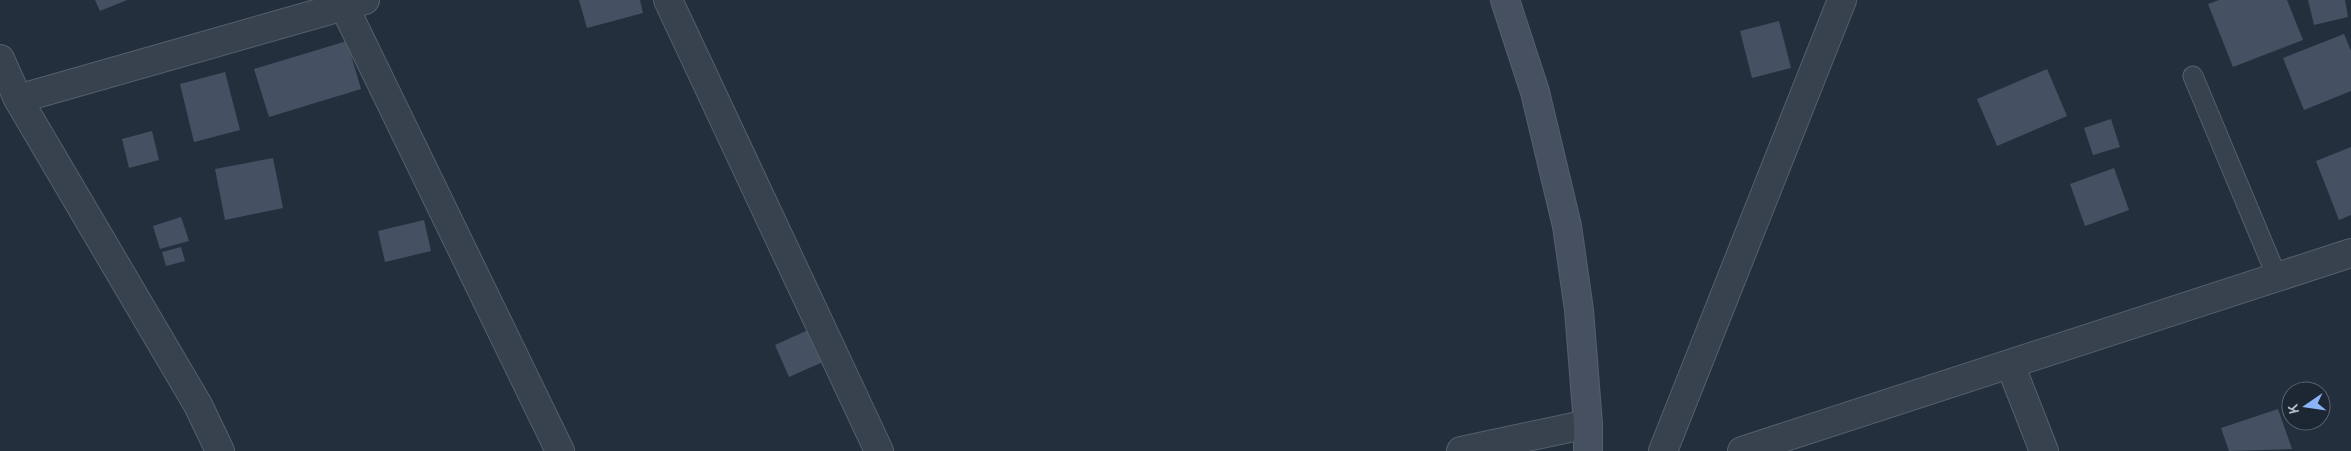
<svg xmlns="http://www.w3.org/2000/svg" width="2351" height="451" font-family="Overpass,sans-serif">
	<style>
		.building { fill: #455162 }
		.lines { fill: none; stroke-linecap: round; stroke-linejoin: round }
		.lane-casing { stroke: #565f6c; stroke-width: 21 }
		.street-casing { stroke: #565f6c; stroke-width: 30 }
		.secondary-casing { stroke: #565f6c; stroke-width: 30 }
		.lane { stroke: #38414e; stroke-width: 19 }
		.street { stroke: #38414e; stroke-width: 28 }
		.secondary { stroke: #465061; stroke-width: 28 }
	</style>
	<rect width="100%" height="100%" fill="#242f3e"/>
	<path class="building" d="M95 0H127L100 11Z
		M579 0H640L643 13 587 28Z
		M2219 0H2287L2303 40 2233 67 2208 4Z
		M2308 0H2345L2348 17 2314 25Z
		M1779 21 1791 68 1752 78 1740 31Z
		M2344 34 2351 51V91L2304 110 2283 58Z
		M347 41 361 89 269 117 254 69Z
		M2047 69 2067 116 1997 146 1977 99Z
		M225 72 240 130 194 142 180 84Z
		M2111 119 2120 147 2093 155 2084 128Z
		M152 131 159 160 129 168 122 139Z
		M2351 147V215L2339 220 2316 161Z
		M273 158 283 208 225 220 215 169Z
		M2114 168 2129 210 2085 226 2070 184Z
		M181 217 189 241 160 249 153 226Z
		M424 220 431 251 385 262 378 231Z
		M181 247 185 261 166 266 162 252Z
		M817 326 832 358 789 377 775 345Z
		M2278 409 2292 449 2229 451 2221 428Z"/>
	<g class="lines">
		<g class="lane-casing">
			<path id="lane" d="M2193 76 2277 277"/>
		</g>
		<g class="street-casing">
			<path id="street" d="M341 0 560 451
				M668 0 879 451
				M0 59 18 99 198 405 220 451
				M18 99 365 0
				M2010 364 2044 451
				M1461 451 1588 424
				M1663 451 1842 0
				M1742 451 2351 253"/>
		</g>
		<g class="secondary-casing">
			<path id="secondary" d="M1505 0 1535 92 1567 226 1579 310 1588 424V451"/>
		</g>
		<use href="#lane" class="lane"/>
		<use href="#street" class="street"/>
		<use href="#secondary" class="secondary"/>
	</g>
	<g transform="translate(2306 406) rotate(257)"><circle r="24" fill="#1d2633" stroke="#59626f"/>
	<path d="M0-4L9 19L0 12L-9 19Z" fill="#8ab4f8"/>
	<text y="-8" font-size="14" font-weight="bold" text-anchor="middle" fill="#b4bcc9">K</text>
	</g>
</svg>
